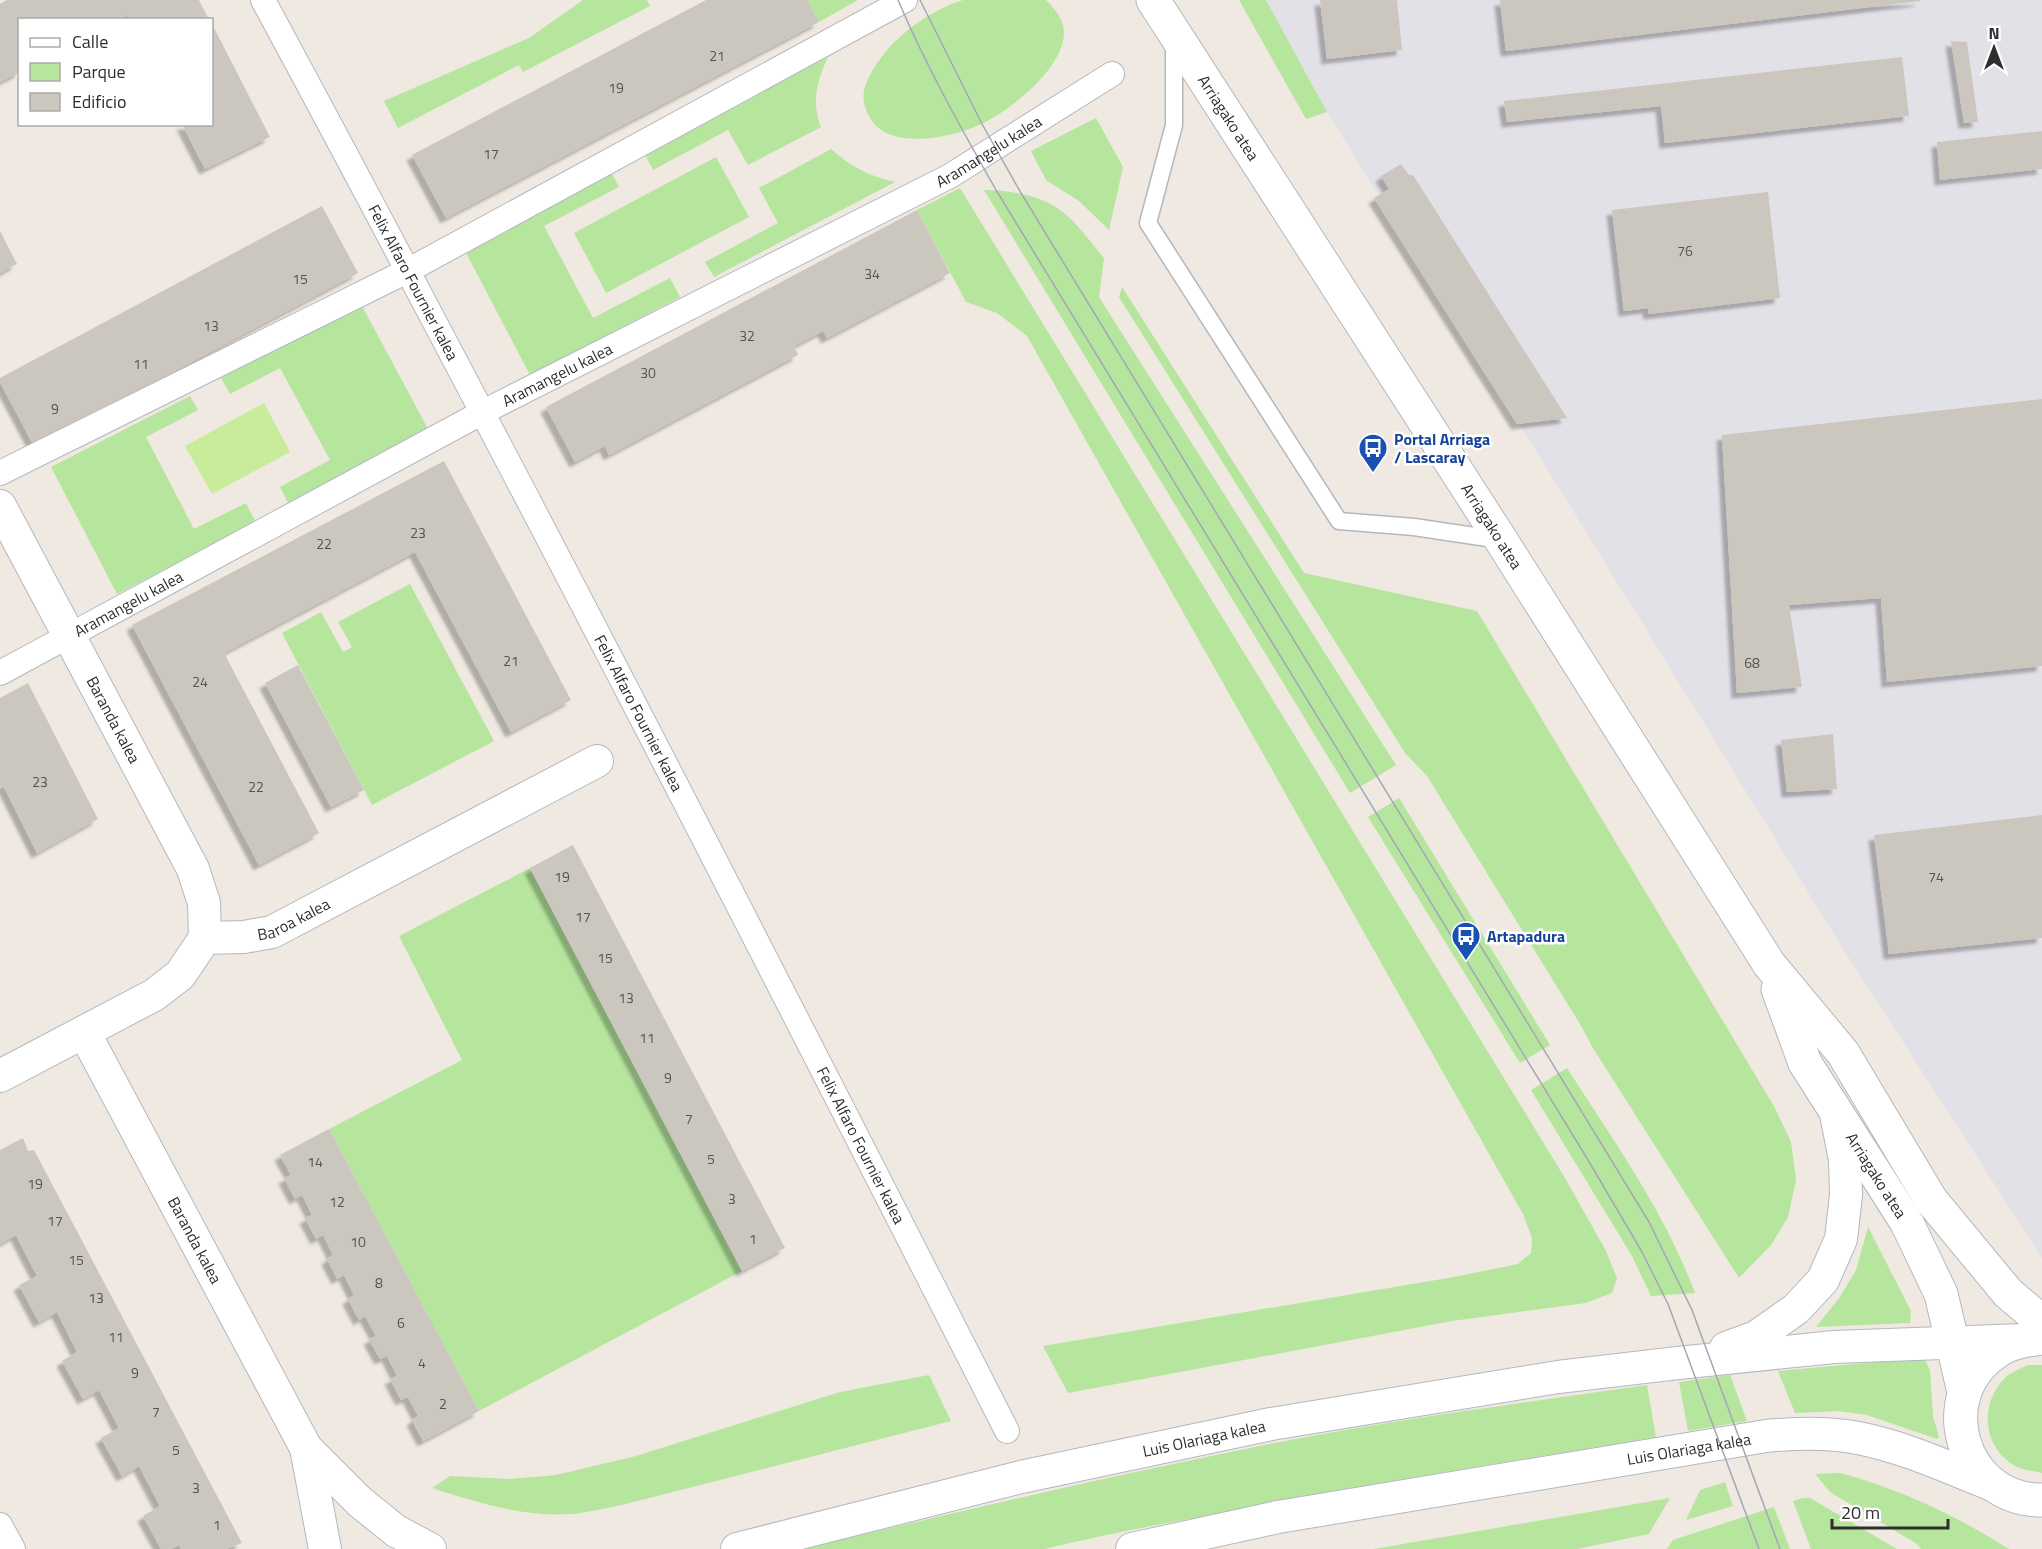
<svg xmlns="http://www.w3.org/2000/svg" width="2042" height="1549" font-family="'Titillium Web',sans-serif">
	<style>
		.industrial { fill: #e3e1e8 }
		.green { fill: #b6e59e }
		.pitch { fill: #c9ec9a }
		.building { fill: #cbc7bf; filter: url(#shadow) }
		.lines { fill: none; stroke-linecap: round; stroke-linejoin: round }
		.service-casing { stroke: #b4b7c1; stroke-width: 19 }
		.pedestrian-casing { stroke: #b4b7c1; stroke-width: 26 }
		.minor-casing { stroke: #b4b7c1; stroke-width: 34 }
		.secondary-casing { stroke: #b4b7c1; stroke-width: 35 }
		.service { stroke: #fff; stroke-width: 16 }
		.pedestrian { stroke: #fff; stroke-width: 24 }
		.minor { stroke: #fff; stroke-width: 32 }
		.secondary { stroke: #fff; stroke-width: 33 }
		.tram { stroke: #a3a6b8; stroke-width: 1.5 }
		.labels { text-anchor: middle; stroke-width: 5; stroke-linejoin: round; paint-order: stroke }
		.number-label { font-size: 14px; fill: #555452 }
		.street-label { font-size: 16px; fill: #2e2e2e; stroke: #fff }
		.transit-label { font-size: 16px; font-weight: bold; fill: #164399; stroke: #fff; text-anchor: start }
	</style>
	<defs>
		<filter id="shadow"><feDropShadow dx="-5.5" dy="5.5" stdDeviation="1.5" flood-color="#0004"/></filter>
	</defs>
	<rect width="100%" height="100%" fill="#efe9e1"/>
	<path class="industrial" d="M1266 0H2042V1258L1840 944 1327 112Z"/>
	<path class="green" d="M583 0H647L650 6 523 72 519 65 398 128 384 101 529 38Z
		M807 0H858L819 22Z
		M963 0H1046C1052 6 1059 14 1062 22 1076 60 1009 112 979 125 951 138 889 151 870 118 859 98 863 87 874 68 893 37 928 11 963 0Z
		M1239 0H1266L1327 112 1306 119Z
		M828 57C817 81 811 102 821 127L748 165 728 130 653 170 644 153Z
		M1096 118 1123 167 1109 230 1079 201 1046 180 1031 151Z
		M831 149C851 167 869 176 895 182L714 277 705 262 778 223 759 188Z
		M716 157 749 217 606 293 574 233Z
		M611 172 619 187 544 226 593 318 670 278 680 297 530 375 464 249Z
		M960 188 1565 1178 1606 1251 1617 1278 1612 1293 1586 1303 1452 1321 1068 1393 1043 1346 1454 1277 1518 1264 1531 1253 1532 1238 1523 1214 1027 336 997 313 966 302 917 210Z
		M984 190C1008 190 1040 195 1060 210 1077 222 1090 242 1104 258L1099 297 1396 765 1350 793Z
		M1122 287 1304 573 1477 611 1775 1108 1791 1142 1796 1180 1788 1217 1771 1245 1739 1278 1593 1048 1580 1024 1427 776 1405 753 1119 297Z
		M361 304 428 429 288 503 280 487 330 460 280 368 230 394 221 378Z
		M190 396 198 410 146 437 194 529 246 503 256 523 117 594 51 467Z
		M410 584 494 741 372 805 282 633 321 612 343 652 352 647 338 622Z
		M1399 798 1550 1045 1520 1063 1368 817Z
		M530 868 742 1271 479 1411 329 1129 462 1060 399 936Z
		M1567 1068C1613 1140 1665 1212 1695 1293L1651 1296 1632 1256 1531 1090Z
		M1868 1227 1911 1311 1910 1323 1816 1327 1840 1297 1856 1270Z
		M1919 1358 1925 1360 1930 1370 1933 1416 1939 1437 1937 1439 1867 1415 1838 1411 1795 1413 1778 1371Z
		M2028 1365H2042V1473C2034 1471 2022 1470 2015 1466 1983 1447 1979 1405 2004 1379 2009 1373 2020 1369 2028 1365Z
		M929 1375 951 1421 618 1506C603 1508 587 1513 572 1514 523 1517 479 1503 432 1488L450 1476 510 1479 556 1475 636 1456 840 1392Z
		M1730 1375 1747 1421 1688 1431 1679 1382Z
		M1647 1385 1656 1438C1513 1460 1370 1484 1227 1512 1166 1523 1105 1534 1045 1549H802C961 1511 1119 1474 1280 1442 1401 1418 1525 1403 1647 1385Z
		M1840 1473C1900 1489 1957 1516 2009 1549H1921L1917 1544 1830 1492 1815 1474Z
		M1725 1482 1733 1506 1686 1520 1700 1490Z
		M1670 1498 1649 1534 1577 1549H1374Z
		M1803 1498H1810L1897 1549H1811L1793 1501Z
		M1774 1507 1790 1549H1667L1673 1540Z"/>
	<path class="pitch" d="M264 403 290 452 212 494 185 446Z"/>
	<path class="building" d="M7 0H199L209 20H129L127 15 118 20H20V72L0 82V4Z
		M706 0H807L819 22 446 218 412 155Z
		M1320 0H1397L1402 50 1327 59Z
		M1500 0H1920V1L1506 51Z
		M212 24 270 137 205 169 182 124H212Z
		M1951 41 1967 42 1978 122 1964 123Z
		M1902 57 1909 116 1665 143 1661 106 1507 122 1504 101Z
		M2042 131V169L1940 180 1937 142Z
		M1401 164 1409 175H1413L1567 418 1517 424 1374 198 1389 189 1381 176Z
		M1768 192 1780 298 1649 314 1648 308 1624 311 1612 210Z
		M322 206 358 273 34 446 0 382V378Z
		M917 210 950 273 827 338 823 331 794 346 798 355 609 455 605 446 575 462 546 407Z
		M0 231 17 264 0 273Z
		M2042 399V666L1887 682 1881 598 1789 605 1802 687 1737 693 1722 435Z
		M444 461 571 700 511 732 415 552 224 653 319 833 259 865 132 625Z
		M298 665 364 790 331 807 265 683Z
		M28 683 98 819 37 853 4 787 0 789V698Z
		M1833 734 1837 789 1787 792 1781 740Z
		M2042 815V938L1889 954 1874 835Z
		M573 845 785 1248 742 1271 530 868Z
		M329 1129 479 1411 423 1441 412 1420 418 1416 408 1397 401 1400 390 1379 397 1376 387 1356 380 1359 369 1339 376 1336 365 1316 359 1320 348 1299 354 1295 344 1275 337 1279 327 1259 333 1255 323 1235 316 1239 305 1218 312 1215 302 1195 295 1199 284 1178 291 1175 280 1155Z
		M23 1138 28 1151 34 1150 242 1543 226 1549H181L179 1545 171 1549H161L143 1516 160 1506 139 1466 122 1476 101 1438 119 1428 99 1390 83 1399 62 1361 77 1352 57 1312 39 1322 19 1285 37 1276 16 1235 0 1244V1150Z"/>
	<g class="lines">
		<g class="service-casing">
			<path id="service" d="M1174 41V125L1148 223 1339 521 1414 527 1501 540"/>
		</g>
		<g class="pedestrian-casing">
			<g id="pedestrian">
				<path id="s1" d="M263 0C518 473 763 952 1007 1431"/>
				<path d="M0 473 409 270 905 0"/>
				<path id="s2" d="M0 673 483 412 950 176 1112 74"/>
				<path d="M0 1525 13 1549"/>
			</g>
		</g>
		<g class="minor-casing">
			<g id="minor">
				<path id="s3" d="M0 506 193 869 204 903 205 938"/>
				<path id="s4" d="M205 938 244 937 272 932 597 761"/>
				<path id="s5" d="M84 1032 306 1448 360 1502 396 1531 430 1549"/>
				<path d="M0 1076 154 995 180 975 205 938"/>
				<path d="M1726 1348 1756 1337 1796 1309 1823 1280 1841 1239 1846 1195 1845 1160 1836 1114"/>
				<path d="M306 1448 325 1549"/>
				<path id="s6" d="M737 1549 1021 1477 1271 1424 1558 1377 1678 1363 1834 1347 2023 1340"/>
				<path id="s7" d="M1132 1549 1278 1517 1766 1436C1797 1433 1828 1432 1858 1438 1905 1447 1949 1468 1993 1485"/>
			</g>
		</g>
		<g class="secondary-casing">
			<g id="secondary">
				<path id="s8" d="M1153 0 1501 540 1769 964 1843 1053 1931 1200 2008 1293 2042 1322"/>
				<path id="s9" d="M1778 989 1805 1063 1907 1223 1941 1294 1964 1392"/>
				<path d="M2042 1338C2027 1340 2011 1342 1998 1351 1930 1394 1961 1501 2042 1500"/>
			</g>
		</g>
		<use href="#service" class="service"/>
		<use href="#pedestrian" class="pedestrian"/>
		<use href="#minor" class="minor"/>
		<use href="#secondary" class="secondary"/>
		<path class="tram" d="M898 0C926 66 961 128 996 190L1588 1160 1642 1252 1668 1304 1759 1549
			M920 0 982 124 1021 193 1649 1222 1692 1310 1780 1549"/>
	</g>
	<defs>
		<g id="bus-pin" transform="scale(1.5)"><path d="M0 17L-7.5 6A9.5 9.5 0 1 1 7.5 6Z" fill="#1a4fb4" stroke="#fff"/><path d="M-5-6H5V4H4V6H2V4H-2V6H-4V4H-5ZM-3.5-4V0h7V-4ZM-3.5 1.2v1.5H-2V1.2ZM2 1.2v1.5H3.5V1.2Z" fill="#fff"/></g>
	</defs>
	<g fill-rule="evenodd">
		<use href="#bus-pin" x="1373" y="448"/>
		<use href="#bus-pin" x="1466" y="936"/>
	</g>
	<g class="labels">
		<g class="number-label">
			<text x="717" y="61">21</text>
			<text x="616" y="93">19</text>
			<text x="491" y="159">17</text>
			<text x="1685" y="256">76</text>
			<text x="872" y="279">34</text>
			<text x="300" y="284">15</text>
			<text x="211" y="331">13</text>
			<text x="747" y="341">32</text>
			<text x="141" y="369">11</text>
			<text x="648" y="378">30</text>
			<text x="55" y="414">9</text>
			<text x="418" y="538">23</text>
			<text x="324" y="549">22</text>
			<text x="511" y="666">21</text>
			<text x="1752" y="668">68</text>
			<text x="200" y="687">24</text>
			<text x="40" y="787">23</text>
			<text x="256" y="792">22</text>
			<text x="562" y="882">19</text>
			<text x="1936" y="882">74</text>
			<text x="583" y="922">17</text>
			<text x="605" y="963">15</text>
			<text x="626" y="1003">13</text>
			<text x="647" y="1043">11</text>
			<text x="668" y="1083">9</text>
			<text x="689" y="1124">7</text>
			<text x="711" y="1164">5</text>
			<text x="315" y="1167">14</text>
			<text x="35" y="1189">19</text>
			<text x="732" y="1204">3</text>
			<text x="337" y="1207">12</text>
			<text x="55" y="1226">17</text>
			<text x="753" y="1244">1</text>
			<text x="358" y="1247">10</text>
			<text x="76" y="1265">15</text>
			<text x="379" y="1288">8</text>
			<text x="96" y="1303">13</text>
			<text x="401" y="1328">6</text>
			<text x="116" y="1342">11</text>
			<text x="422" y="1368">4</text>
			<text x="135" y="1378">9</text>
			<text x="443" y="1409">2</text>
			<text x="156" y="1417">7</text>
			<text x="176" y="1455">5</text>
			<text x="196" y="1493">3</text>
			<text x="217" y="1530">1</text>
		</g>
		<g class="street-label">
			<text dy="6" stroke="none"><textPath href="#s8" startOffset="140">Arriagako atea</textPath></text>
			<text dy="6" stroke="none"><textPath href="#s2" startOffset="1118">Aramangelu kalea</textPath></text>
			<text dy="6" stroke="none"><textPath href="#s1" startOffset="320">Felix Alfaro Fournier kalea</textPath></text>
			<text dy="6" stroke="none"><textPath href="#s2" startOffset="632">Aramangelu kalea</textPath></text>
			<text dy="6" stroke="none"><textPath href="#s8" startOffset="626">Arriagako atea</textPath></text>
			<text dy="6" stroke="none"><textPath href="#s2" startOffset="146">Aramangelu kalea</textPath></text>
			<text dy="6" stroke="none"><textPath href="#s1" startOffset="806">Felix Alfaro Fournier kalea</textPath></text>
			<text dy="6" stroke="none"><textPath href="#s3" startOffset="242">Baranda kalea</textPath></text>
			<text dy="6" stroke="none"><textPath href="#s4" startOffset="92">Baroa kalea</textPath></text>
			<text dy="6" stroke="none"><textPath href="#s1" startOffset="1292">Felix Alfaro Fournier kalea</textPath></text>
			<text dy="6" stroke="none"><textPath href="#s9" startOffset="212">Arriagako atea</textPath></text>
			<text dy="6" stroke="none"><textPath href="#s5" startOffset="236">Baranda kalea</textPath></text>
			<text dy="6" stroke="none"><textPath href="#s6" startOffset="480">Luis Olariaga kalea</textPath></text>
			<text dy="6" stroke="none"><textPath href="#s7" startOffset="566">Luis Olariaga kalea</textPath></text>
		</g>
		<g class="transit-label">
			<text x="1394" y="445">Portal Arriaga<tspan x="1394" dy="18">/ Lascaray</tspan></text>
			<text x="1487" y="942">Artapadura</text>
		</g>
	</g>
	<rect x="18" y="18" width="195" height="108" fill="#ffffff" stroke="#ababab" stroke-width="1.5"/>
	<rect x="30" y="38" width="30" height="9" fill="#ffffff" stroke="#ababab" stroke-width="1.5"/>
	<text x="72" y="48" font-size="18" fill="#2e2e2e">Calle</text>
	<rect x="30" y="63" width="30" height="18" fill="#b6e59e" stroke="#ababab" stroke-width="1.5"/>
	<text x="72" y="78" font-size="18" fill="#2e2e2e">Parque</text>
	<rect x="30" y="93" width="30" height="18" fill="#cbc7bf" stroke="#ababab" stroke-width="1.5"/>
	<text x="72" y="108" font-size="18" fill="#2e2e2e">Edificio</text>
	<g transform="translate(1994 48)" stroke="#ffffff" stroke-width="4.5" paint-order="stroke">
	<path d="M0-4.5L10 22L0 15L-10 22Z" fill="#2e2e2e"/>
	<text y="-9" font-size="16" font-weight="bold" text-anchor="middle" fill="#2e2e2e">N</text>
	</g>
	<path d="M1832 1519v9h116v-9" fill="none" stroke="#2e2e2e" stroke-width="3"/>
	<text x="1841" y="1519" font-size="18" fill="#2e2e2e" stroke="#ffffff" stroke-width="4.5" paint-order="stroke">20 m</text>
</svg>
